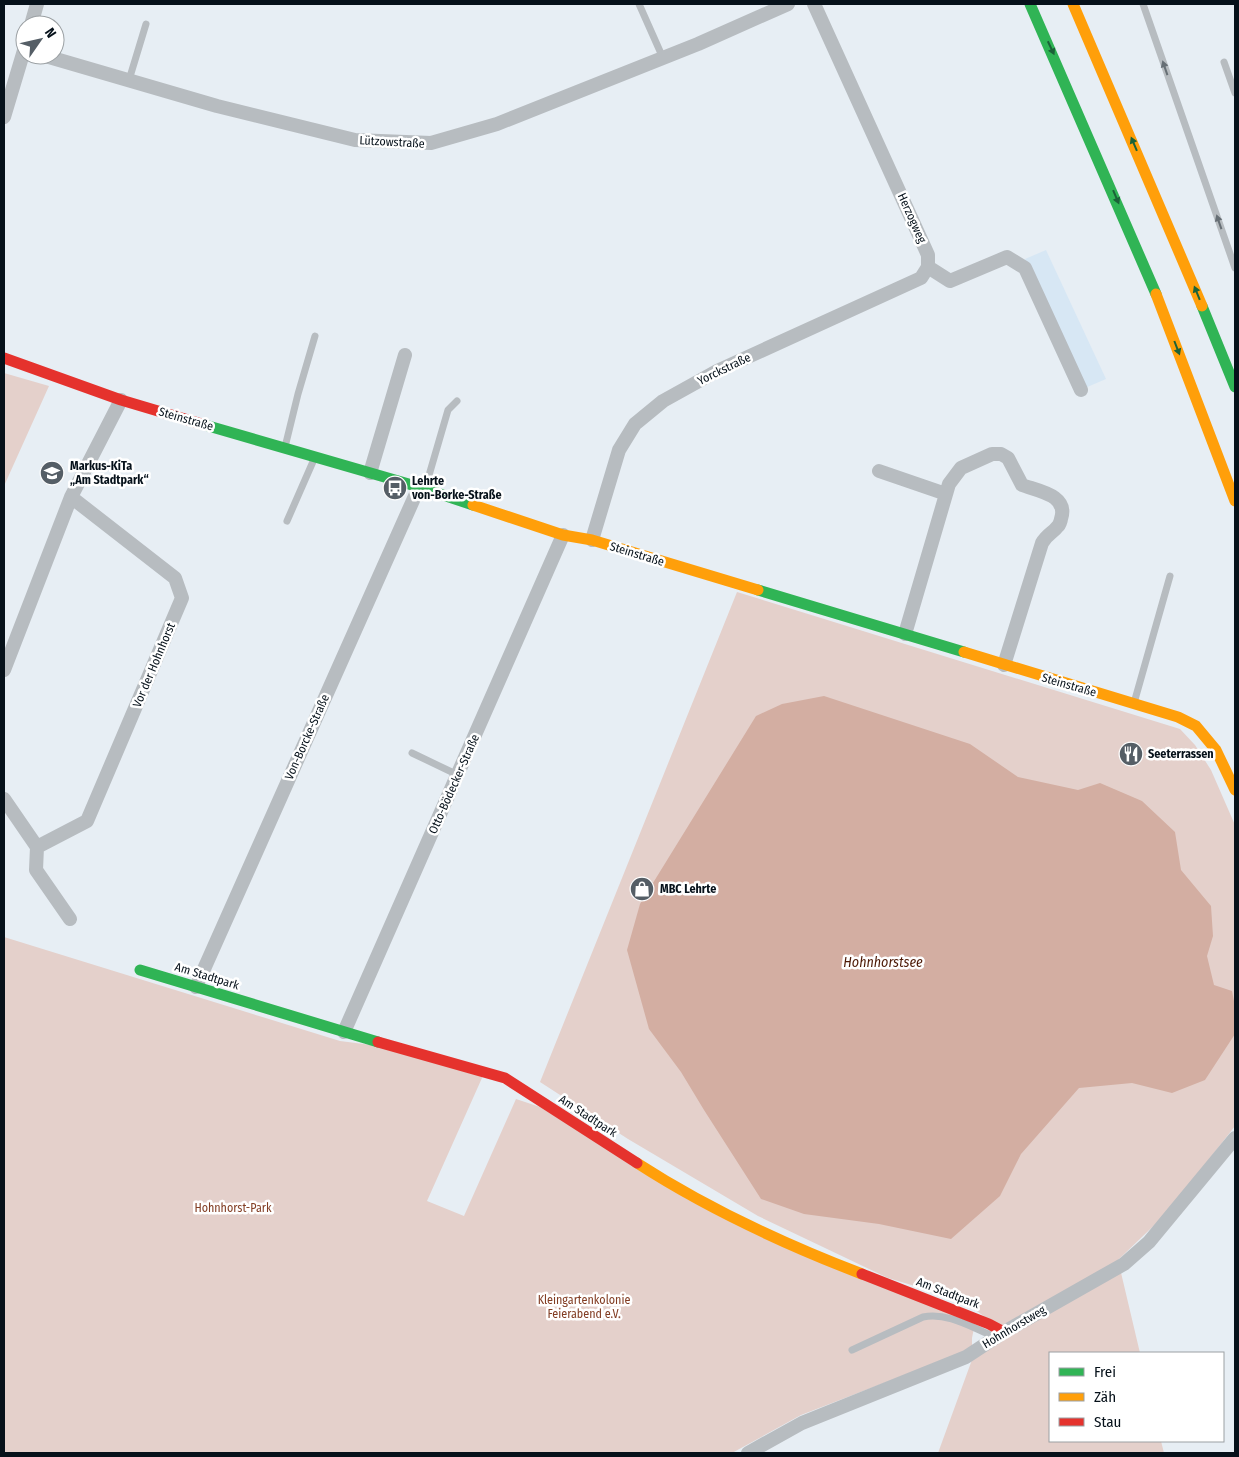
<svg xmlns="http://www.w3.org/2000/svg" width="1239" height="1457" font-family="'Fira Sans Condensed',sans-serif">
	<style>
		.built { fill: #d7e7f4 }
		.green { fill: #e4d0cb }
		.water { fill: #d3aea2 }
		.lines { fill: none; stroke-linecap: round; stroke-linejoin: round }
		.lane { stroke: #b7bcc0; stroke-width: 7 }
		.street { stroke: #b7bcc0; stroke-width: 14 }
		.fast { stroke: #30b455; stroke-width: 11 }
		.slow { stroke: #ff9f0a; stroke-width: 11 }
		.jam { stroke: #e5322d; stroke-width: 11 }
		.oneway { fill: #1b6238 }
		.oneway2 { fill: #676f75 }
		.labels { text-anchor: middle; stroke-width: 5; stroke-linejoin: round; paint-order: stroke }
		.street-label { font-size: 12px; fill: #06111a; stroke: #fff }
		.poi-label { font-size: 12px; font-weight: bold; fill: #06111a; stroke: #fff; text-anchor: start }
		.park-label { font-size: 12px; fill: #823d23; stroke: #fff }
		.water-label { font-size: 14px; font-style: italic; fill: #4d1a06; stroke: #fff }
	</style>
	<rect width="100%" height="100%" fill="#e7eef4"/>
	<path class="built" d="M1046 250 1106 379 1085 388 1025 259Z"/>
	<path class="green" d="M4 373 49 386 4 486Z
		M737 592 1180 729 1195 745 1211 770 1235 825V1126L1169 1211 1118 1260 1140 1353H1050V1441H1161L1164 1453H938L973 1357 1004 1331 962 1300 888 1278 758 1216 628 1139 540 1082Z
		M4 937 340 1041 434 1053 486 1069 427 1201 464 1216 516 1099 540 1107 687 1199 975 1323 972 1338V1349L801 1415 732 1453H4Z"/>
	<path class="water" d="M824 696 970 744 1018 777 1078 790 1100 783 1142 801 1175 832 1181 870 1211 906 1213 936 1207 956 1214 985 1232 991 1235 1006V1034L1205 1080 1172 1093 1132 1083 1079 1088 1021 1154 1000 1196 951 1239 879 1224 804 1214 761 1199 704 1110 681 1072 649 1029 627 950 640 904 756 716 782 704Z"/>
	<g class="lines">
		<path class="lane" d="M639 4 663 58
			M1143 4 1235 268
			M1224 62 1235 93
			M129 80 146 24
			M285 447 298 394 315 336
			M425 489 448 410 457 401
			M287 521 315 457
			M1134 703 1170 576
			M412 753 458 775
			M852 1350 923 1317C947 1312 971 1327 993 1336"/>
		<path class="street" d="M814 4 928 255V267
			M31 25 37 4
			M42 55 217 106 355 140 431 143 497 124 698 44 788 4
			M4 117 25 47
			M928 267 950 281 1007 257 1025 268 1081 390
			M879 471 946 494
			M370 473 405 355
			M592 540 619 450 635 424 663 401 717 371 921 278 928 267
			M905 634 949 484 961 468 992 454H1001L1008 458 1022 485C1038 491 1069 495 1061 519 1061 520 1059 526 1058 526 1053 533 1047 534 1042 543L1004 665
			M4 670 71 497 121 400
			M4 799 37 847 87 821 182 598 175 578 71 497
			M37 847 36 870 70 919
			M196 987 419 487
			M344 1032 563 535
			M748 1453 802 1423 966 1357 1004 1332 1124 1264 1149 1242 1235 1138"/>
		<path class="fast" d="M1030 4 1156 294
			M1202 306 1235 387
			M205 425 419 487 473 505
			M758 590 964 652
			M140 970 378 1042"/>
		<path class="slow" d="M1073 4 1202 306
			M1156 294 1235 501
			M473 505 563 535 592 540 758 590
			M964 652 1178 717 1196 726 1216 750 1235 790
			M637 1163C708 1209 784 1244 862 1274"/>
		<path class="jam" d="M4 358 121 400 205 425
			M378 1042 505 1078 637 1163
			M862 1274 989 1324 1004 1332"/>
	</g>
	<defs><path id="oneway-solid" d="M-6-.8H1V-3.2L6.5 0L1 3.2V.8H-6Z" transform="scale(1.25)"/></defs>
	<g class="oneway">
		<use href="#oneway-solid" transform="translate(1051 48) rotate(65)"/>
		<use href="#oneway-solid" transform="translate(1134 144) rotate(-113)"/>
		<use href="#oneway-solid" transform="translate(1116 197) rotate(67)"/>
		<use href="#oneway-solid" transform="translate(1197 293) rotate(-112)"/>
		<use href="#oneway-solid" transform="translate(1177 348) rotate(69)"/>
	</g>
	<g class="oneway2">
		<use href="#oneway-solid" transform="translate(1165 68) rotate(-109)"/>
		<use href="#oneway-solid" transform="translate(1219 222) rotate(-109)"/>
	</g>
	<defs>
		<g id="school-disc" transform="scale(1.25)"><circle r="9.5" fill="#555e66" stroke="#fff"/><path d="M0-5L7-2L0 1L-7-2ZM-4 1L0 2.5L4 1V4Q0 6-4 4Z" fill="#fff"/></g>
		<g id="bus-disc" transform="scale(1.25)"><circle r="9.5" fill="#555e66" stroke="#fff"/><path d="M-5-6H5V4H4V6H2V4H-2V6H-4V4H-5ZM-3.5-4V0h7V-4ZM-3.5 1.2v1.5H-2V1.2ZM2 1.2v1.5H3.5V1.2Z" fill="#fff"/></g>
		<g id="restaurant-disc" transform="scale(1.25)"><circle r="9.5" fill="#555e66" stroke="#fff"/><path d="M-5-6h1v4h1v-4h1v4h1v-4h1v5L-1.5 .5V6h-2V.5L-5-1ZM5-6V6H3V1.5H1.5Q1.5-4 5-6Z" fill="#fff"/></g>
		<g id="shop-disc" transform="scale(1.25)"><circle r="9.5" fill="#555e66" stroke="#fff"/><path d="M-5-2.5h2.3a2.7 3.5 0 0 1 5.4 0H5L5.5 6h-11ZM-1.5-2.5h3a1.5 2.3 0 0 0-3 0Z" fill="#fff"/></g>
	</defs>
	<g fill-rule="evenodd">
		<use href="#school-disc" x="52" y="473"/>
		<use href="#bus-disc" x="395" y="488"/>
		<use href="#restaurant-disc" x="1131" y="754"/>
		<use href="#shop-disc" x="642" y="889"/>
	</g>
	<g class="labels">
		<g class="street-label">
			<text transform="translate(392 142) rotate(3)" y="4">Lützowstraße</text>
			<text transform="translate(912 218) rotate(66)" y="4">Herzogweg</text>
			<text transform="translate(724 369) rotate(-26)" y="4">Yorckstraße</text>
			<text transform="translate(186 419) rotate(16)" y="4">Steinstraße</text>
			<text transform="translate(637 554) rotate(17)" y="4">Steinstraße</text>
			<text transform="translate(154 665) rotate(-67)" y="4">Vor der Hohnhorst</text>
			<text transform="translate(1069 685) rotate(16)" y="4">Steinstraße</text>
			<text transform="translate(307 737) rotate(-66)" y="4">Von-Borcke-Straße</text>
			<text transform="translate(454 784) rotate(-66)" y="4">Otto-Bödecker-Straße</text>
			<text transform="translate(207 976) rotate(17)" y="4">Am Stadtpark</text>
			<text transform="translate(588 1116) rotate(33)" y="4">Am Stadtpark</text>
			<text transform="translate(948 1293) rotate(21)" y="4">Am Stadtpark</text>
			<text transform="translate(1014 1327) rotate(-31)" y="4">Hohnhorstweg</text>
		</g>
		<g class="poi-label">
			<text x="70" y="470">Markus-KiTa<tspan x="70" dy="14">„Am Stadtpark“</tspan></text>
			<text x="412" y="485">Lehrte<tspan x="412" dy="14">von-Borke-Straße</tspan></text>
			<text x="1148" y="758">Seeterrassen</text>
			<text x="660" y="893">MBC Lehrte</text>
		</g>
		<g class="park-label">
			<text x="233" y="1212">Hohnhorst-Park</text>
			<text x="584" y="1304">Kleingartenkolonie<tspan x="584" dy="14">Feierabend e.V.</tspan></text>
		</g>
		<g class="water-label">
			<text x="883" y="967">Hohnhorstsee</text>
		</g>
	</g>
	<rect width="1239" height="1457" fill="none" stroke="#06111a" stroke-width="10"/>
	<rect x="1049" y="1352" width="175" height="90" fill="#ffffff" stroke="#9ba0a3"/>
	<rect x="1059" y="1368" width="25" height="8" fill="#30b455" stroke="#9ba0a3"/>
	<text x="1094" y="1377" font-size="15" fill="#06111a">Frei</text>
	<rect x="1059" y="1393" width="25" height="8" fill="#ff9f0a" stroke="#9ba0a3"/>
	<text x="1094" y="1402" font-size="15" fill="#06111a">Zäh</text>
	<rect x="1059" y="1418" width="25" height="8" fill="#e5322d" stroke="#9ba0a3"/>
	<text x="1094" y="1427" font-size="15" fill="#06111a">Stau</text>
	<g transform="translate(40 40) rotate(56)"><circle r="24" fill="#ffffff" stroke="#9ba0a3"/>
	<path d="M0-4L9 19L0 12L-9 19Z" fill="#555e66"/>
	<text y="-8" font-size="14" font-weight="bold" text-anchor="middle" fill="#06111a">N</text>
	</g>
</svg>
